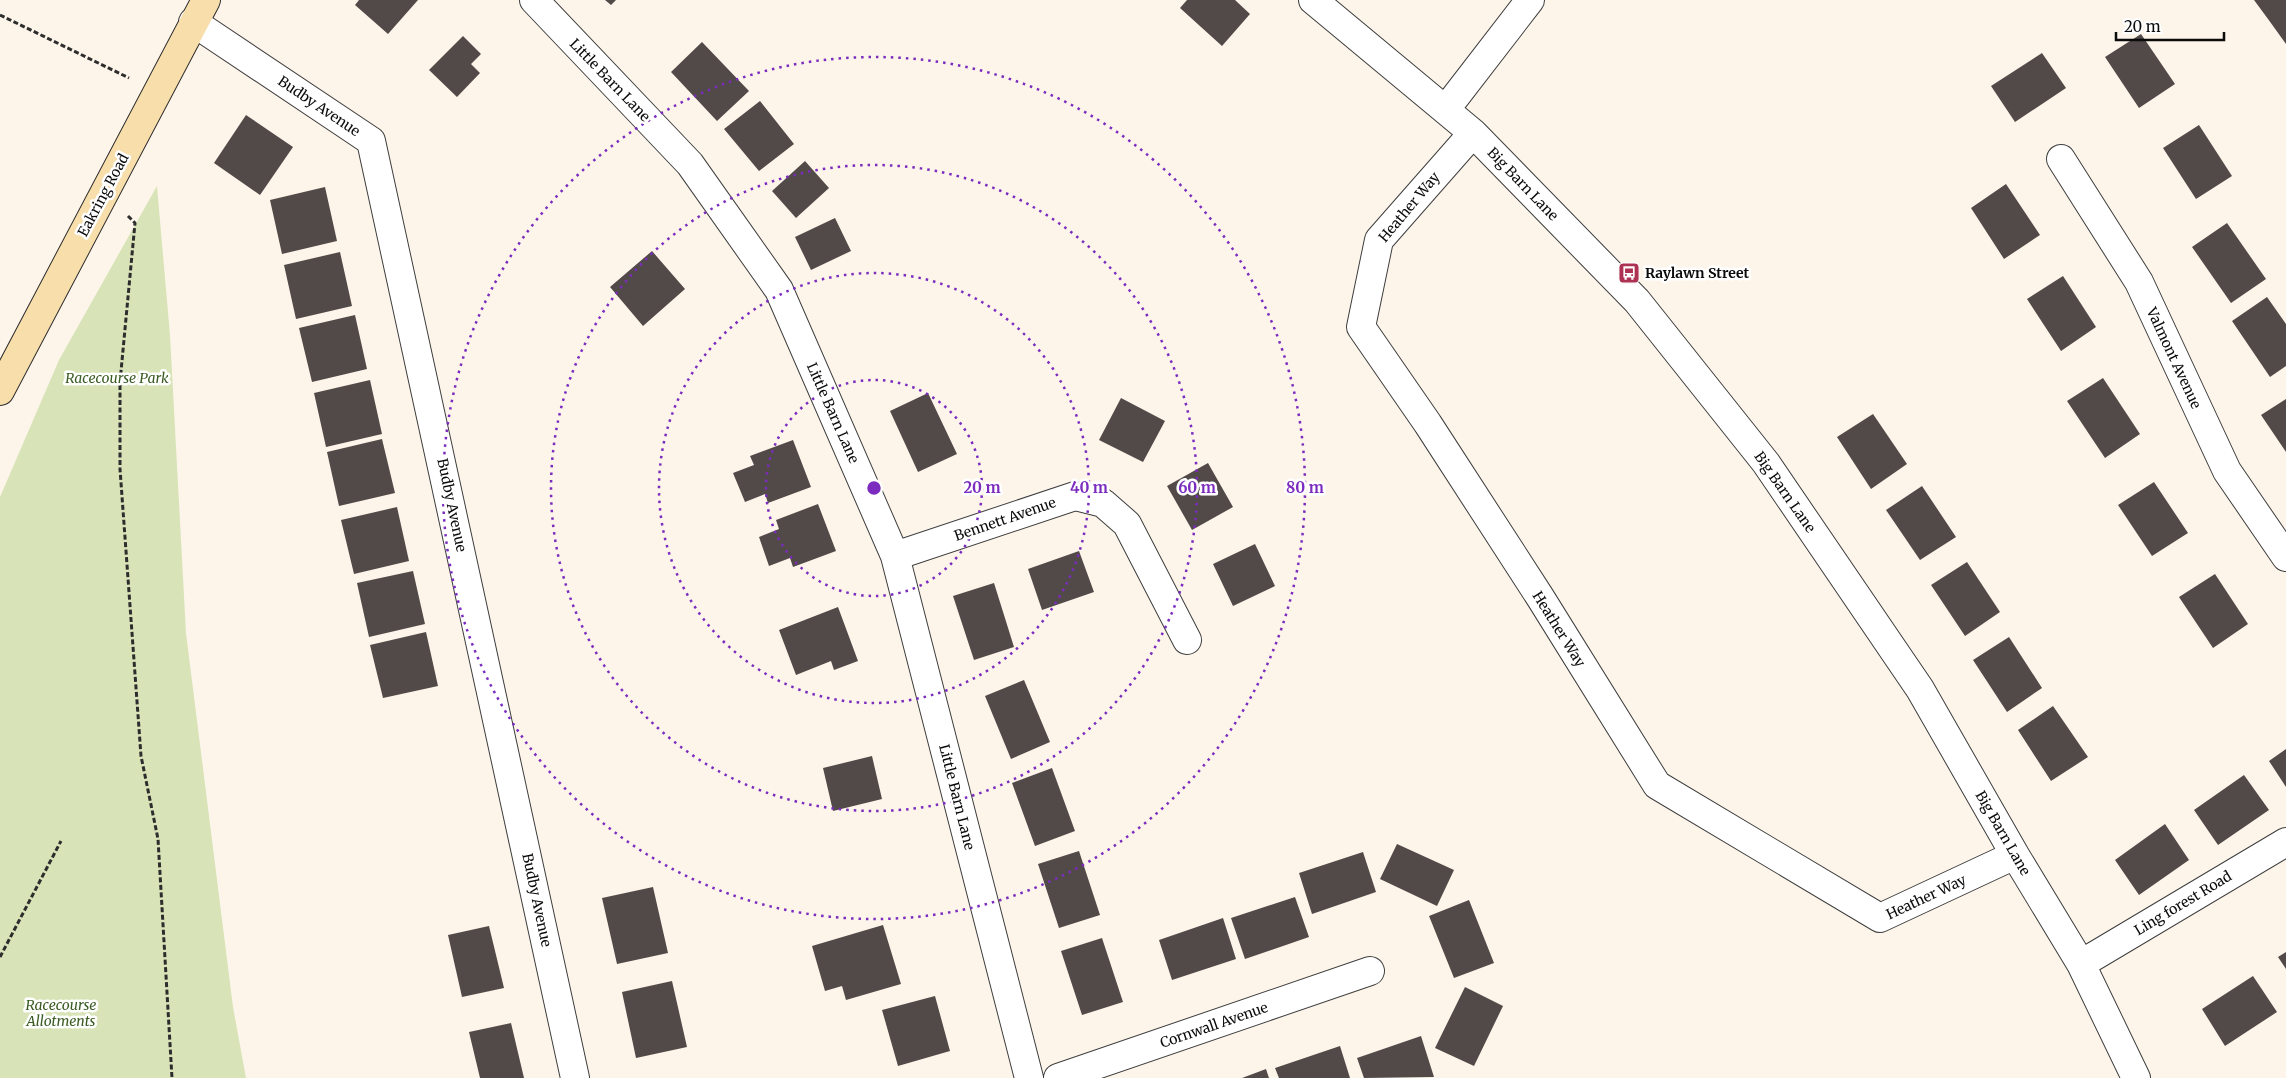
<svg xmlns="http://www.w3.org/2000/svg" width="2286" height="1078" font-family="Merriweather,serif">
	<style>
		.green { fill: #d8e4b8 }
		.building { fill: #524a48 }
		.lines { fill: none; stroke-linecap: round; stroke-linejoin: round }
		.street-casing { stroke: #3e3e3e; stroke-width: 30 }
		.secondary-casing { stroke: #2d2d2d; stroke-width: 30 }
		.path { stroke: #2d2d2d; stroke-width: 3; stroke-dasharray: 5 2.5; stroke-linecap: butt }
		.street { stroke: #fff; stroke-width: 28 }
		.secondary { stroke: #f7deab; stroke-width: 28 }
		.ring { fill: none; stroke: #7b2cbf; stroke-width: 2.5; stroke-dasharray: 2.5 5 }
		.labels { text-anchor: middle; stroke-width: 5; stroke-linejoin: round; paint-order: stroke }
		.street-label { font-size: 14px; fill: #0b0b0b; stroke: #fff }
		.poi-label { font-size: 14px; font-weight: bold; fill: #0b0b0b; stroke: #fff; text-anchor: start }
		.park-label { font-size: 14px; font-style: italic; fill: #3a5b22; stroke: #fff }
		.centre { fill: #7b2cbf; stroke: #fff; stroke-width: 2.5 }
		.ring-label { font-size: 15px; text-anchor: middle; font-weight: bold; fill: #7b2cbf; stroke: #fff; stroke-width: 5; stroke-linejoin: round; paint-order: stroke }
	</style>
	<rect width="100%" height="100%" fill="#fdf5ea"/>
	<path class="green" d="M157 186 170 335 186 633 233 1007 246 1078H0V497L59 360Z"/>
	<path class="building" d="M359 0H418L388 34 355 5Z
		M605 0H616L611 5Z
		M1187 0H1235L1250 14 1222 46 1180 8Z
		M2254 0H2286V44L2268 19Z
		M2141 34 2175 84 2139 108 2105 57Z
		M463 36 481 54 471 64 480 73 457 97 429 70Z
		M702 42 749 91 717 121 671 72Z
		M2042 53 2066 88 2015 122 1991 86Z
		M760 101 794 144 759 171 724 129Z
		M246 115 293 147 260 195 214 163Z
		M2199 125 2232 176 2196 199 2163 148Z
		M805 161 829 188 796 218 772 191Z
		M2006 184 2040 235 2004 259 1971 208Z
		M325 187 337 241 282 254 270 200Z
		M835 218 851 251 811 270 795 237Z
		M2227 223 2266 279 2231 303 2192 247Z
		M652 251 685 289 643 326 610 287Z
		M340 252 352 306 296 319 284 265Z
		M2063 276 2096 327 2061 351 2027 299Z
		M2267 297 2286 324V366L2270 377 2232 321Z
		M355 315 367 369 312 382 299 328Z
		M2103 378 2140 434 2105 458 2067 401Z
		M370 380 382 434 326 447 314 393Z
		M928 393 957 454 918 472 890 411Z
		M1121 398 1165 421 1143 462 1099 440Z
		M2286 399V452L2261 415Z
		M1873 414 1907 464 1871 489 1837 437Z
		M382 439 395 493 339 506 327 452Z
		M793 440 811 487 768 503 765 494 745 502 733 473 754 465 750 456Z
		M1208 463 1233 507 1192 530 1167 486Z
		M2154 482 2188 533 2152 556 2118 505Z
		M1922 486 1956 537 1920 560 1886 510Z
		M818 504 836 551 793 567 790 558 769 566 759 537 779 529 776 520Z
		M397 507 409 561 354 574 341 520Z
		M1255 544 1275 586 1233 606 1213 564Z
		M1079 551 1094 592 1042 610 1028 569Z
		M1967 562 2000 612 1965 636 1931 585Z
		M413 571 425 624 369 637 357 583Z
		M2215 574 2248 624 2213 648 2179 597Z
		M994 583 1014 647 974 660 953 596Z
		M838 607 858 661 834 670 831 661 796 675 779 630Z
		M426 632 438 686 383 698 370 645Z
		M2009 637 2042 688 2007 712 1973 660Z
		M1024 680 1050 742 1011 759 985 696Z
		M2053 706 2088 757 2051 781 2018 730Z
		M2286 749V787L2269 761Z
		M872 756 882 799 833 811 823 768Z
		M1052 768 1075 831 1035 846 1012 783Z
		M2244 775 2269 810 2218 845 2194 810Z
		M2165 824 2189 860 2139 895 2115 860Z
		M1397 844 1454 870 1437 906 1380 879Z
		M1079 851 1100 915 1059 928 1038 864Z
		M1363 852 1376 892 1312 914 1299 873Z
		M653 887 668 953 617 964 602 898Z
		M1295 897 1309 937 1245 959 1231 918Z
		M1469 900 1494 963 1454 978 1429 916Z
		M1223 918 1236 959 1172 980 1159 940Z
		M883 925 901 984 846 1000 842 986 825 991 812 946Z
		M489 926 504 988 462 997 448 935Z
		M1102 938 1123 1002 1082 1015 1061 951Z
		M2286 952V969L2278 957Z
		M2253 976 2277 1012 2225 1046 2202 1009Z
		M672 981 687 1047 636 1058 622 992Z
		M1465 987 1503 1006 1474 1066 1435 1048Z
		M935 996 950 1051 898 1066 882 1010Z
		M511 1023 524 1078H480L469 1032Z
		M1421 1036 1434 1077 1364 1078 1357 1058Z
		M1340 1046 1350 1078H1279L1275 1068Z
		M1266 1069 1269 1078H1242Z"/>
	<g class="lines">
		<g class="street-casing">
			<path id="street" d="M534 0 690 164 779 290 895 556 1029 1078
				M1313 0 1473 133 1637 301 1766 463 1920 689 2015 855 2081 964 2136 1078
				M193 22 371 141 575 1078
				M1446 109 1530 0
				M1473 133 1379 240 1361 327 1428 424 1540 597 1657 785 1880 918 2015 855
				M2061 159 2139 282 2227 471 2286 557
				M895 556 1075 496 1103 503 1127 524 1187 640
				M2081 964 2286 842
				M1058 1078 1370 971"/>
		</g>
		<g class="secondary-casing">
			<path id="secondary" d="M0 391 206 0"/>
		</g>
		<path class="path" d="M0 15 129 78
			M128 216 135 223 120 382V469L141 756 158 839 172 1078
			M0 957 61 841"/>
		<use href="#street" class="street"/>
		<use href="#secondary" class="secondary"/>
	</g>
	<g class="ring">
		<circle cx="874" cy="488" r="108"/>
		<circle cx="874" cy="488" r="215"/>
		<circle cx="874" cy="488" r="323"/>
		<circle cx="874" cy="488" r="431"/>
	</g>
	<defs>
		<g id="bus-square" transform="scale(1.125)"><rect x="-9" y="-9" width="18" height="18" rx="4" fill="#ad3152" stroke="#fff"/><path d="M-5-6H5V4H4V6H2V4H-2V6H-4V4H-5ZM-3.5-4V0h7V-4ZM-3.5 1.2v1.5H-2V1.2ZM2 1.2v1.5H3.5V1.2Z" fill="#fff"/></g>
	</defs>
	<g fill-rule="evenodd">
		<use href="#bus-square" x="1629" y="273"/>
	</g>
	<g class="labels">
		<g class="street-label">
			<text transform="translate(610 80) rotate(46)" y="5">Little Barn Lane</text>
			<text transform="translate(319 106) rotate(34)" y="5">Budby Avenue</text>
			<text transform="translate(1523 184) rotate(46)" y="5">Big Barn Lane</text>
			<text transform="translate(103 195) rotate(-62)" y="5">Eakring Road</text>
			<text transform="translate(1409 207) rotate(-50)" y="5">Heather Way</text>
			<text transform="translate(2174 358) rotate(65)" y="5">Valmont Avenue</text>
			<text transform="translate(833 413) rotate(66)" y="5">Little Barn Lane</text>
			<text transform="translate(1785 492) rotate(55)" y="5">Big Barn Lane</text>
			<text transform="translate(452 505) rotate(78)" y="5">Budby Avenue</text>
			<text transform="translate(1005 519) rotate(-19)" y="5">Bennett Avenue</text>
			<text transform="translate(1559 629) rotate(58)" y="5">Heather Way</text>
			<text transform="translate(957 797) rotate(76)" y="5">Little Barn Lane</text>
			<text transform="translate(2003 833) rotate(60)" y="5">Big Barn Lane</text>
			<text transform="translate(1926 897) rotate(-25)" y="5">Heather Way</text>
			<text transform="translate(537 900) rotate(78)" y="5">Budby Avenue</text>
			<text transform="translate(2183 903) rotate(-31)" y="5">Ling forest Road</text>
			<text transform="translate(1214 1025) rotate(-19)" y="5">Cornwall Avenue</text>
		</g>
		<g class="poi-label">
			<text x="1645" y="278">Raylawn Street</text>
		</g>
		<g class="park-label">
			<text x="117" y="383">Racecourse Park</text>
			<text x="61" y="1010">Racecourse<tspan x="61" dy="16">Allotments</tspan></text>
		</g>
	</g>
	<circle cx="874" cy="488" r="8" class="centre"/>
	<g class="ring-label">
		<text x="982" y="493">20 m</text>
		<text x="1089" y="493">40 m</text>
		<text x="1197" y="493">60 m</text>
		<text x="1305" y="493">80 m</text>
	</g>
	<path d="M2116 32v8h108v-8" fill="none" stroke="#0b0b0b" stroke-width="2.5"/>
	<text x="2124" y="32" font-size="15" fill="#0b0b0b" stroke="#ffffff" stroke-width="4" paint-order="stroke">20 m</text>
</svg>
